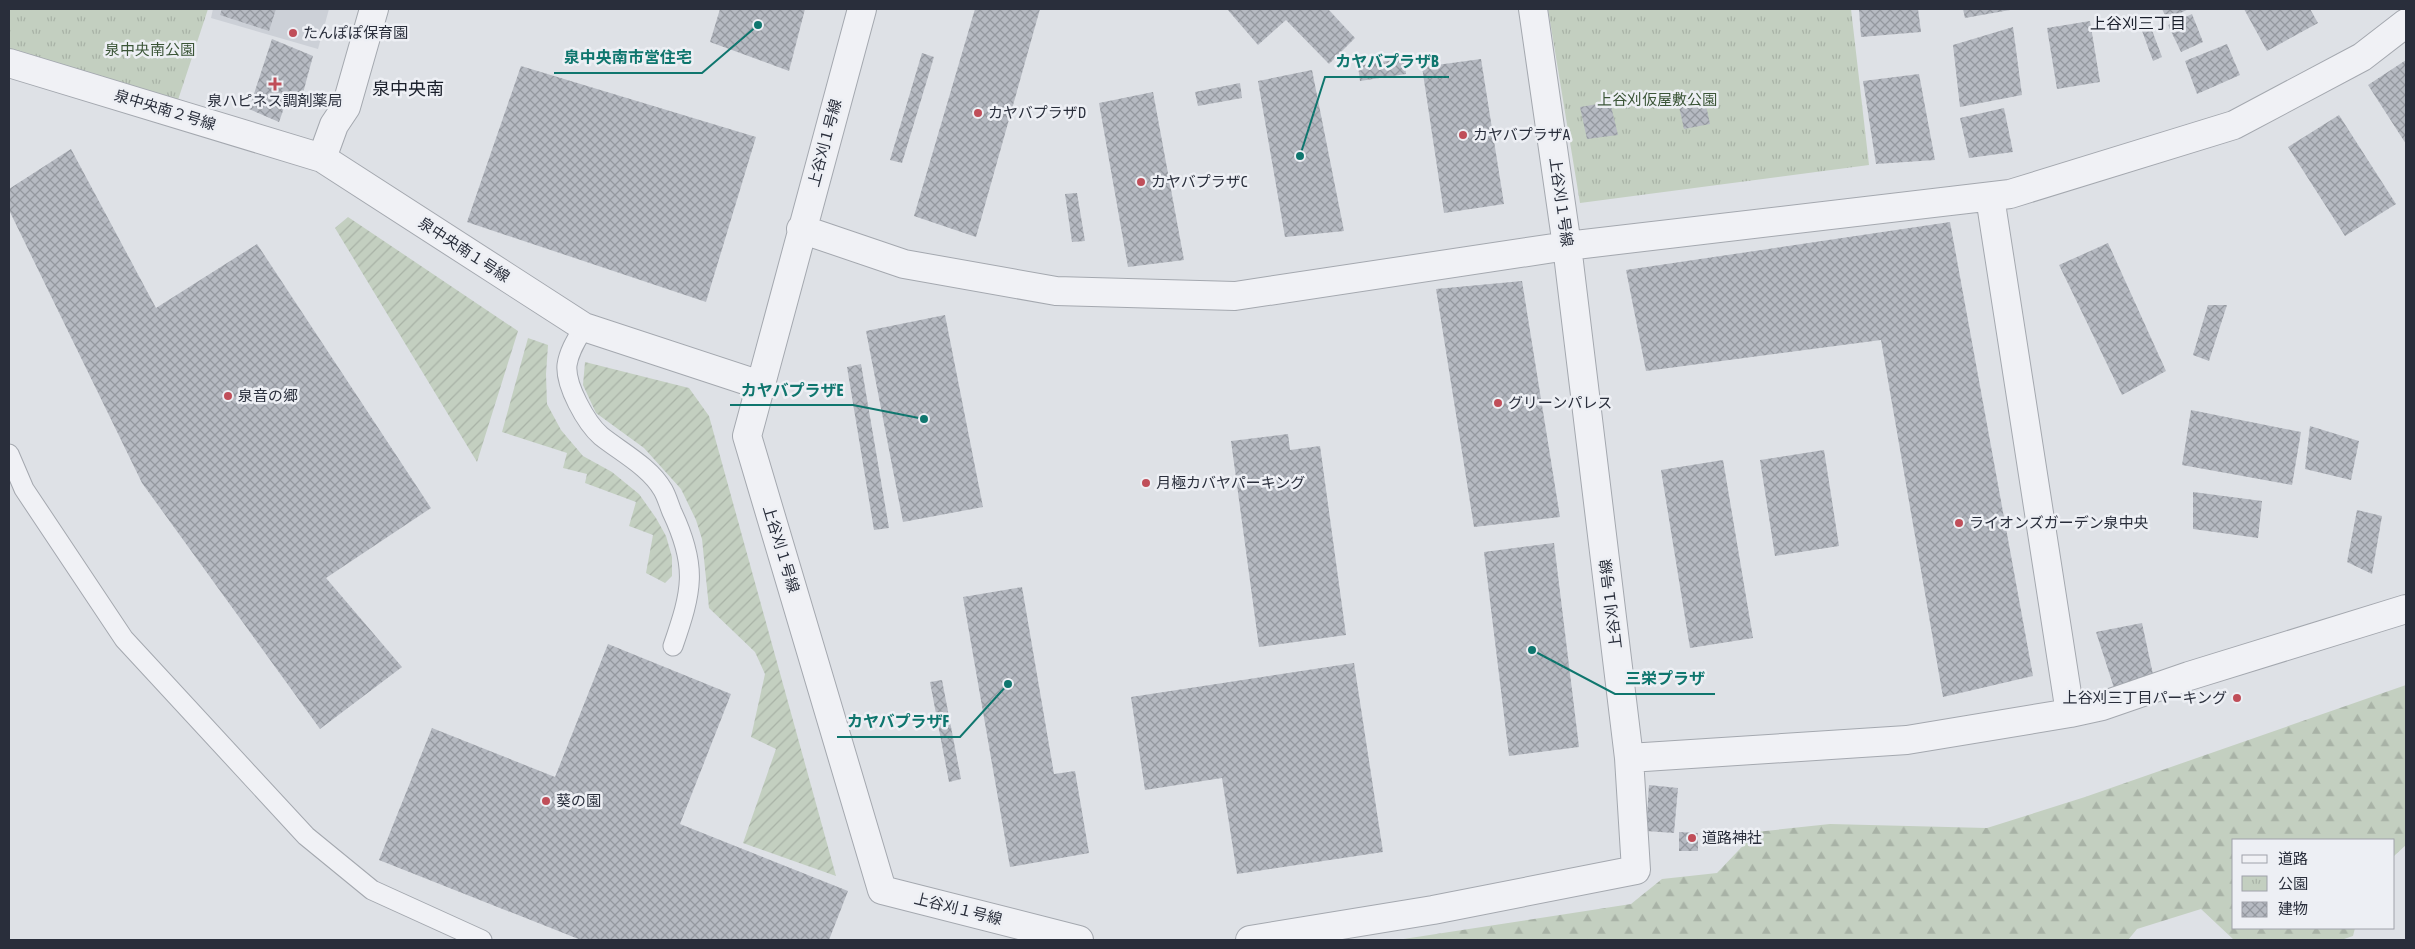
<svg xmlns="http://www.w3.org/2000/svg" width="2415" height="949" font-family="'Asap Condensed','Noto Sans JP',sans-serif">
	<style>
		.built { fill: #ccd0d7 }
		.forest { fill: url(#forest-firs) }
		.park { fill: url(#park-tufts) }
		.garden { fill: url(#garden-furrows) }
		.building { fill: url(#building-cross-hatch) }
		.lines { fill: none; stroke-linecap: round; stroke-linejoin: round }
		.service-casing { stroke: #a4a8af; stroke-width: 21 }
		.minor-casing { stroke: #a4a8af; stroke-width: 30 }
		.service { stroke: #f0f1f5; stroke-width: 19 }
		.minor { stroke: #f0f1f5; stroke-width: 28 }
		.poi-dot { fill: #c04e59; stroke: #edeff4; stroke-width: 2 }
		.labels { text-anchor: middle; stroke-width: 5; stroke-linejoin: round; paint-order: stroke }
		.poi-label { font-size: 15px; fill: #292e3b; stroke: #edeff4; text-anchor: start }
		.park-label { font-size: 15px; fill: #3b5537; stroke: #edeff4 }
		.street-label { font-size: 15px; fill: #292e3b; stroke: #edeff4 }
		.neighbourhood-label { font-size: 16px; fill: #1b202c; stroke: #edeff4 }
		.quarter-label { font-size: 18px; fill: #1b202c; stroke: #edeff4 }
		.leader { fill: none; stroke: #0f766e; stroke-width: 2 }
		.callout-dot { fill: #0f766e; stroke: #edeff4; stroke-width: 2 }
		.callout-label { font-size: 16px; text-anchor: middle; font-weight: bold; fill: #0f766e; stroke: #edeff4; stroke-width: 5; stroke-linejoin: round; paint-order: stroke }
	</style>
	<defs>
		<pattern id="forest-firs" width="22" height="20" patternUnits="userSpaceOnUse" patternTransform="scale(1.25)"><rect width="22" height="20" fill="#c3cfc0"/><path d="M5 1l3.5 6h-7zM16 11l3.5 6h-7z" fill="#a8b2a6"/></pattern>
		<pattern id="park-tufts" width="24" height="20" patternUnits="userSpaceOnUse" patternTransform="scale(1.25)"><rect width="24" height="20" fill="#c3cfc0"/><path d="M3 7l-1-3M5 7V3M7 7l1-3M15 17l-1-3M17 17v-4M19 17l1-3" fill="none" stroke="#a8b2a6"/></pattern>
		<pattern id="garden-furrows" width="10" height="10" patternUnits="userSpaceOnUse" patternTransform="scale(1.25)"><rect width="10" height="10" fill="#c3cfc0"/><path d="M-1 1l2-2M0 10L10 0M9 11l2-2" fill="none" stroke="#a8b2a6"/></pattern>
		<pattern id="building-cross-hatch" width="8" height="8" patternUnits="userSpaceOnUse" patternTransform="scale(1.25)"><rect width="8" height="8" fill="#b6bac2"/><path d="M0 0l8 8M0 8l8-8" fill="none" stroke="#94989f"/></pattern>
	</defs>
	<rect width="100%" height="100%" fill="#dee1e6"/>
	<path class="built" d="M213 9H329L318 49 211 18Z"/>
	<path class="forest" d="M2406 685V845L2394 856V840H2234V928H2355L2353 936 2341 940H2234L2201 909 2137 929 2128 940H1397L1631 904 1662 879 1717 873 1756 832 1830 824 1987 828 2085 797Z"/>
	<path class="park" d="M9 9H208L177 103 9 54Z
		M1548 9H1851L1869 165 1580 203Z"/>
	<path class="garden" d="M348 217 518 331 477 462 335 228Z
		M528 338 548 345 546 374 547 404 561 430 583 456 612 472 639 494 656 518 666 536 672 557V576L665 583 646 573 653 535 629 526 636 502 585 483 587 474 563 468 567 453 502 432Z
		M585 362 689 388 709 416 836 876 743 843 776 749 751 737 765 674 755 652 709 608 702 539 696 520 681 489 644 448 596 413 583 385Z"/>
	<path class="building" d="M222 9H276L269 31 220 15Z
		M720 9H805L789 71 710 42Z
		M975 9H1040L976 237 914 216Z
		M1227 9H1328L1355 38 1329 64 1286 20 1258 45Z
		M1859 9H1918L1921 32 1861 37Z
		M1963 9H2010V10L1965 18Z
		M2162 9H2189L2167 19Z
		M2244 9H2310L2318 23 2267 51Z
		M2192 14 2203 42 2181 52 2168 25Z
		M2090 21 2100 82 2057 89 2047 28Z
		M2150 25 2162 57 2153 61 2141 28Z
		M2013 27 2022 95 1960 107 1953 45Z
		M272 39 313 56 303 93 290 91 279 122 249 109Z
		M2227 44 2240 75 2197 94 2185 61Z
		M922 53 934 57 902 163 890 160Z
		M1404 58 1406 74 1360 81 1358 66Z
		M1481 59 1504 204 1444 213 1422 67Z
		M2406 60V144L2368 85Z
		M521 66 756 137 706 302 467 222Z
		M1312 70 1344 231 1285 237 1258 81Z
		M1919 74 1935 160 1876 164 1863 81Z
		M1240 83 1242 98 1198 106 1195 92Z
		M1153 92 1184 260 1128 267 1099 103Z
		M1704 96 1710 124 1684 129 1678 102Z
		M1610 102 1618 135 1587 139 1580 107Z
		M2004 108 2013 152 1969 158 1960 118Z
		M2339 115 2396 204 2345 236 2288 147Z
		M71 149 156 308 257 244 431 508 326 578 402 667 320 729 142 483 9 210V189Z
		M1077 193 1085 241 1072 242 1065 194Z
		M1950 222 2033 676 1943 697 1881 340 1646 371 1626 270Z
		M2108 243 2166 371 2122 395 2059 265Z
		M1522 281 1560 517 1474 527 1436 289Z
		M2208 305H2227L2209 361 2193 355Z
		M945 315 983 507 903 522 866 331Z
		M861 364 889 528 874 530 847 367Z
		M2191 410 2301 432 2292 485 2182 465Z
		M2310 426 2359 441 2351 480 2305 469Z
		M1288 434 1290 450 1320 446 1346 635 1259 647 1231 441Z
		M1824 450 1839 546 1775 556 1760 460Z
		M1723 460 1753 638 1690 648 1661 470Z
		M2193 492 2262 501 2258 538 2193 529Z
		M2357 510 2382 516 2372 574 2347 562Z
		M1554 543 1579 747 1509 756 1484 552Z
		M1022 587 1054 774 1075 771 1089 853 1010 867 963 597Z
		M2142 623 2154 679 2115 691 2096 632Z
		M608 644 731 694 680 824 848 891 829 940H581L379 860 432 728 555 777Z
		M1354 663 1383 852 1237 874 1222 778 1145 790 1131 697Z
		M942 680 961 779 949 782 930 682Z
		M1649 785 1678 788 1674 833 1646 831Z
		M1679 832 1698 833V851H1679Z"/>
	<g class="lines">
		<g class="service-casing">
			<path id="service" d="M584 327C577 339 569 351 567 365 565 385 586 423 601 436 621 452 650 467 663 490 667 497 669 505 672 512 698 567 692 591 673 646
				M9 454 24 489 124 639 306 836 372 890 482 940"/>
		</g>
		<g class="minor-casing">
			<path id="minor" d="M374 9 346 107 334 125 322 158 584 327 760 385
				M862 9 747 436 882 890 1079 940
				M9 63 322 158
				M1990 197 2070 713
				M801 229 904 264 1056 291 1235 296 1567 246 2010 194 2234 125 2362 57 2406 23
				M1629 758 1907 740 2070 713 2102 706 2189 676 2406 609
				M1250 940 1433 910 1636 870 1629 758 1567 246 1533 9"/>
		</g>
		<use href="#service" class="service"/>
		<use href="#minor" class="minor"/>
	</g>
	<g class="poi-dot">
		<circle cx="293" cy="33" r="5"/>
		<path d="M272.5 76.5h5v5h5v5h-5v5h-5v-5h-5v-5h5z"/>
		<circle cx="978" cy="113" r="5"/>
		<circle cx="1463" cy="135" r="5"/>
		<circle cx="1141" cy="182" r="5"/>
		<circle cx="228" cy="396" r="5"/>
		<circle cx="1498" cy="403" r="5"/>
		<circle cx="1146" cy="483" r="5"/>
		<circle cx="1959" cy="523" r="5"/>
		<circle cx="2237" cy="698" r="5"/>
		<circle cx="546" cy="801" r="5"/>
		<circle cx="1692" cy="838" r="5"/>
	</g>
	<g class="labels">
		<g class="poi-label">
			<text x="303" y="38">たんぽぽ保育園</text>
			<text x="275" y="106" text-anchor="middle">泉ハピネス調剤薬局</text>
			<text x="988" y="118">カヤバプラザD</text>
			<text x="1473" y="140">カヤバプラザA</text>
			<text x="1151" y="187">カヤバプラザC</text>
			<text x="238" y="401">泉音の郷</text>
			<text x="1508" y="408">グリーンパレス</text>
			<text x="1156" y="488">月極カバヤパーキング</text>
			<text x="1969" y="528">ライオンズガーデン泉中央</text>
			<text x="2227" y="703" text-anchor="end">上谷刈三丁目パーキング</text>
			<text x="556" y="806">葵の園</text>
			<text x="1702" y="843">道路神社</text>
		</g>
		<g class="park-label">
			<text x="150" y="55">泉中央南公園</text>
			<text x="1657" y="105">上谷刈仮屋敷公園</text>
		</g>
		<g class="street-label">
			<text transform="translate(165 110) rotate(17)" y="5">泉中央南２号線</text>
			<text transform="translate(825 143) rotate(-75)" y="5">上谷刈１号線</text>
			<text transform="translate(1561 202) rotate(82)" y="5">上谷刈１号線</text>
			<text transform="translate(464 250) rotate(33)" y="5">泉中央南１号線</text>
			<text transform="translate(781 549) rotate(73)" y="5">上谷刈１号線</text>
			<text transform="translate(1611 604) rotate(-97)" y="5">上谷刈１号線</text>
			<text transform="translate(958 909) rotate(14)" y="5">上谷刈１号線</text>
		</g>
		<g class="neighbourhood-label">
			<text x="2138" y="29">上谷刈三丁目</text>
		</g>
		<g class="quarter-label">
			<text x="408" y="95">泉中央南</text>
		</g>
	</g>
	<path class="leader" d="M758 25L702 73H554M1300 156L1325 77H1449M924 419L853 405H730M1532 650L1615 694H1715M1008 684L960 737H837"/>
	<g class="callout-dot">
		<circle cx="758" cy="25" r="5"/>
		<circle cx="1300" cy="156" r="5"/>
		<circle cx="924" cy="419" r="5"/>
		<circle cx="1532" cy="650" r="5"/>
		<circle cx="1008" cy="684" r="5"/>
	</g>
	<g class="callout-label">
		<text x="628" y="63">泉中央南市営住宅</text>
		<text x="1387" y="67">カヤバプラザB</text>
		<text x="792" y="396">カヤバプラザE</text>
		<text x="1665" y="684">三栄プラザ</text>
		<text x="898" y="727">カヤバプラザF</text>
	</g>
	<rect width="2415" height="949" fill="none" stroke="#292e3b" stroke-width="20"/>
	<rect x="2232" y="839" width="162" height="90" fill="#edeff4" stroke="#9fa2aa"/>
	<rect x="2242" y="855" width="25" height="8" fill="#f0f1f5" stroke="#9fa2aa"/>
	<text x="2278" y="864" font-size="15" fill="#292e3b">道路</text>
	<rect x="2242" y="876" width="25" height="15" fill="url(#park-tufts)" stroke="#9fa2aa"/>
	<text x="2278" y="889" font-size="15" fill="#292e3b">公園</text>
	<rect x="2242" y="902" width="25" height="15" fill="url(#building-cross-hatch)" stroke="#9fa2aa"/>
	<text x="2278" y="914" font-size="15" fill="#292e3b">建物</text>
</svg>
